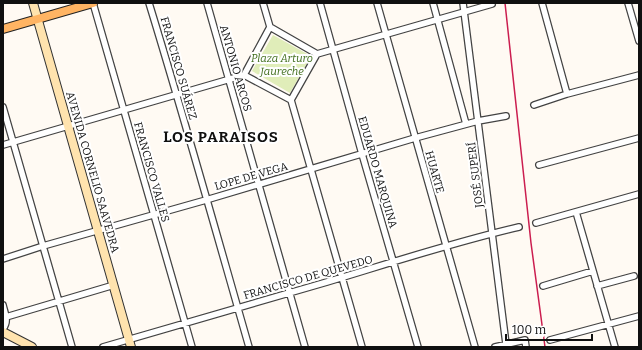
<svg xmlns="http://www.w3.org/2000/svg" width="642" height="350" font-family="Bitter,serif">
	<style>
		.green { fill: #e0edb9 }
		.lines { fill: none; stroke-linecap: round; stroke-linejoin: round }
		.street-casing { stroke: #434343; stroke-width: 8 }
		.secondary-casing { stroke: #323232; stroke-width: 10 }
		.primary-casing { stroke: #212121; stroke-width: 10 }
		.street { stroke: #fff; stroke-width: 5.5 }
		.secondary { stroke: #ffe3ae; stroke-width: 8 }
		.primary { stroke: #ffb463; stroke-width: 8 }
		.rail { stroke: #cb1d4f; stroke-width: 1.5 }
		.labels { text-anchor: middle; stroke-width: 4; stroke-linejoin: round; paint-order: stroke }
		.park-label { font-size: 11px; font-style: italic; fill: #3f6d1b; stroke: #fff }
		.street-label { font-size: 11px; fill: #101010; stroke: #fff }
		.district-label { font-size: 15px; font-weight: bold; letter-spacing: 1px; fill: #101010; stroke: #fff }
	</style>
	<rect width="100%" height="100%" fill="#fffaf3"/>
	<path class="green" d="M273 35 311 56 290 93 252 71Z"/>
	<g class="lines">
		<g class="street-casing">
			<path id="street" d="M93 3 192 347
				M149 3C184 117 216 232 249 347
				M207 3 305 347
				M263 3 270 27 317 54
				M320 3 362 154 418 347
				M377 3 475 347
				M433 3 466 124
				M463 3 506 344
				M542 3 567 94
				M628 3 639 41
				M317 54 291 100 362 347
				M317 54 492 4
				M244 75 270 27
				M244 75 291 100
				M534 105 567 94 639 75
				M3 107 72 347
				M3 145 244 75
				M539 165 639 138
				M576 212 615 347
				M536 223 639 194
				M3 259 43 246 206 200 415 138 478 121 506 116
				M543 286 593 271
				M597 286 634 276
				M3 305C5 314 9 321 3 329
				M6 317 114 285
				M550 340 639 316
				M103 347C177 325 252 304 327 282 390 263 454 242 519 227
				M495 347 525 340 526 347"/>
		</g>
		<g class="secondary-casing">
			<path id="secondary" d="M33 3 131 347
				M3 332 32 347"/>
		</g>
		<g class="primary-casing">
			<path id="primary" d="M3 29 93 3"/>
		</g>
		<use href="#street" class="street"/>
		<use href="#secondary" class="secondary"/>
		<use href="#primary" class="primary"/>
		<path class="rail" d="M505 3 531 243 545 347"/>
	</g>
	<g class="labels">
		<g class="park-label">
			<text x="282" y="62">Plaza Arturo<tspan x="282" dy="13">Jaureche</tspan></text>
		</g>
		<g class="street-label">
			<text transform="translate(179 68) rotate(74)" y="4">FRANCISCO SUÁREZ</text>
			<text transform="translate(236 68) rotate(74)" y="4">ANTONIO ARCOS</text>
			<text transform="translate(93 172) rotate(74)" y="4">AVENIDA CORNELIO SAAVEDRA</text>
			<text transform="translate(152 172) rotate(74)" y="4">FRANCISCO VALLES</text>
			<text transform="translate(378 172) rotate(74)" y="4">EDUARDO MARQUINA</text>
			<text transform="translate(435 172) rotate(74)" y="4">HUARTE</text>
			<text transform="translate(475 175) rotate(-97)" y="4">JOSÉ SUPERÍ</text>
			<text transform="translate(251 176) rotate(-16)" y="4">LOPE DE VEGA</text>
			<text transform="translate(308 277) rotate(-16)" y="4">FRANCISCO DE QUEVEDO</text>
		</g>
		<g class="district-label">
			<text x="221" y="142">LOS PARAISOS</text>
		</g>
	</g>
	<rect width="642" height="350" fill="none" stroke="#101010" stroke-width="8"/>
	<path d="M506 334v6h86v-6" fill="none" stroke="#101010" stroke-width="2"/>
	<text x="512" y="334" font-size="12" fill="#101010" stroke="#ffffff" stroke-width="3" paint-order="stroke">100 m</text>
</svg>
